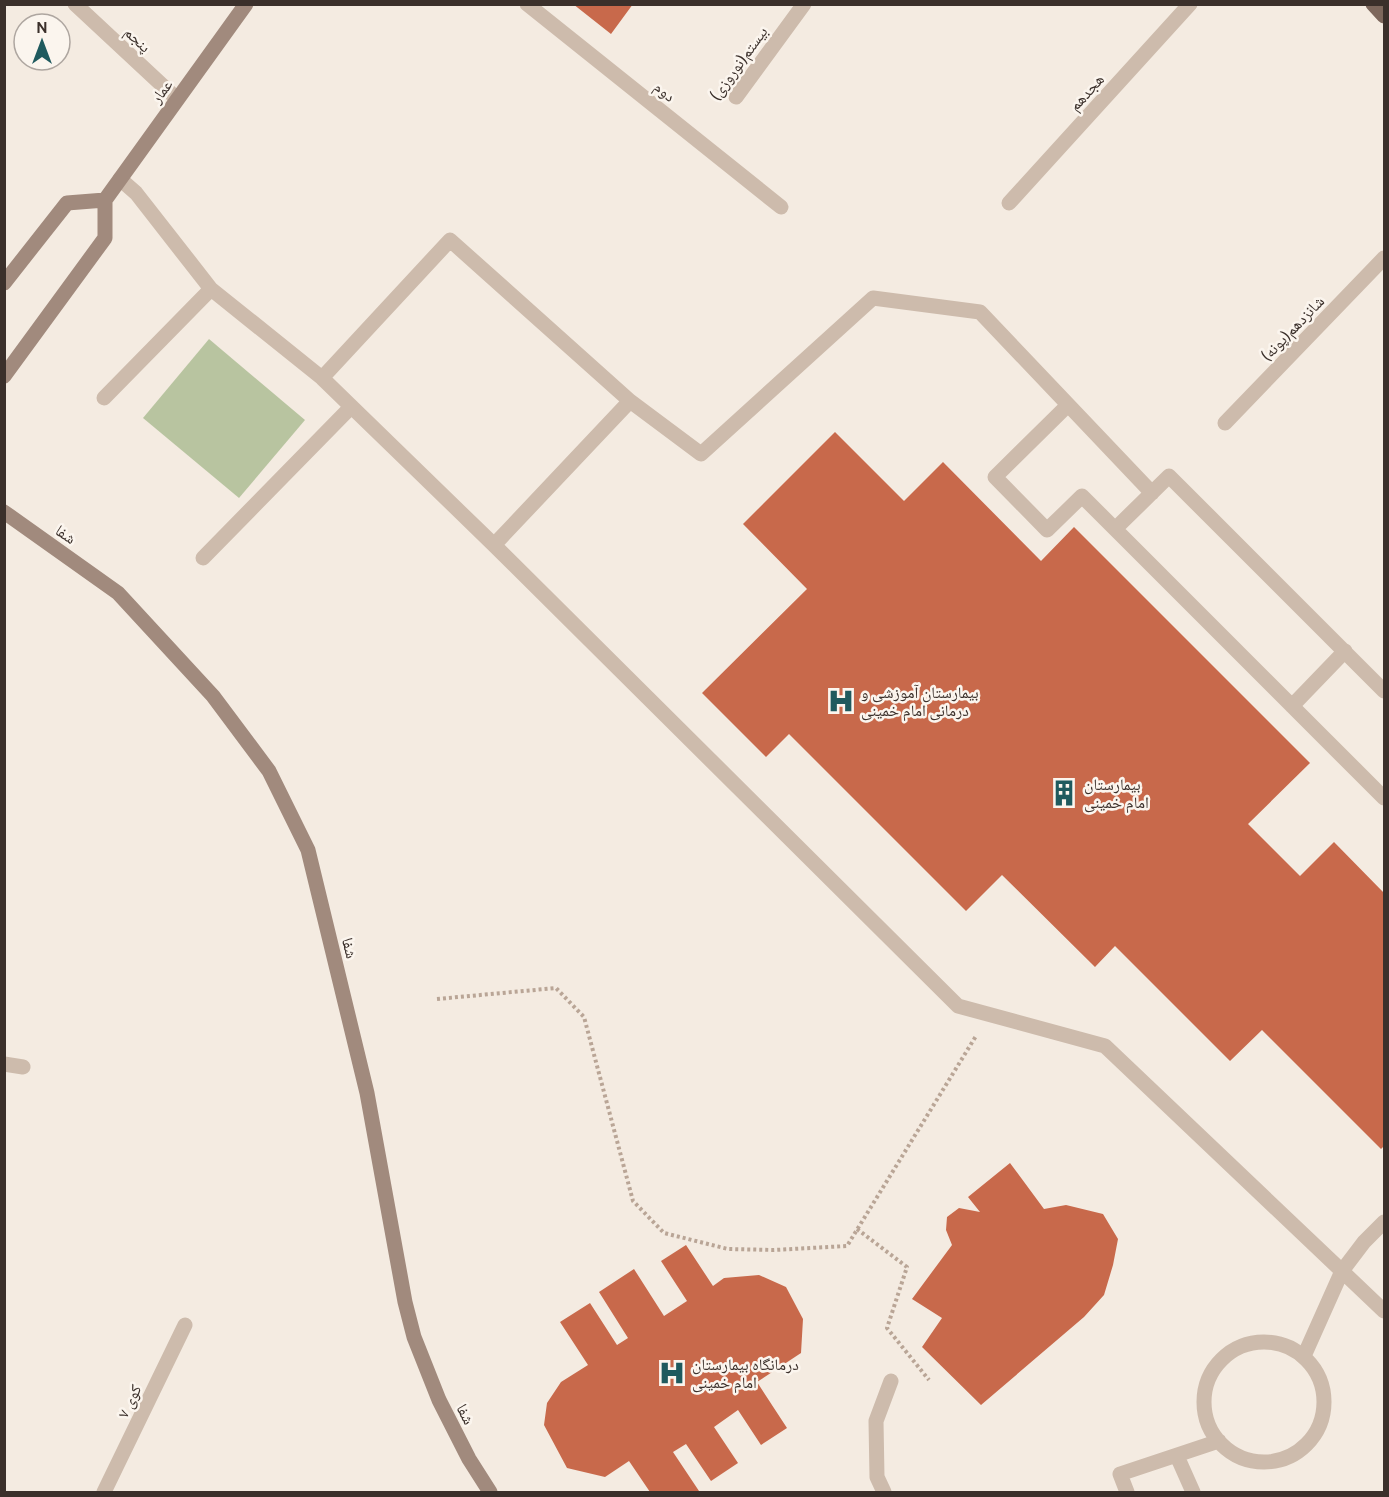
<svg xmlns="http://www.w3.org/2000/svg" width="1389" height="1497" font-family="Cabin,'Noto Naskh Arabic',sans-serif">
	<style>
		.green { fill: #b8c4a0 }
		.building { fill: #c8694b }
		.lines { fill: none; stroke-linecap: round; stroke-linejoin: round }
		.path { stroke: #b9a596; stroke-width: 4; stroke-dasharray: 3 3; stroke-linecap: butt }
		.lane { stroke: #cdbbac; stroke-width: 15 }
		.street { stroke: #cdbbac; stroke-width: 15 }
		.secondary { stroke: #a18a7d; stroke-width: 15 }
		.primary { stroke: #7d675c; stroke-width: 15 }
		.labels { text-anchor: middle; stroke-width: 5; stroke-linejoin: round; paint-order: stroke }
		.street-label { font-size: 16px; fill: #3b302b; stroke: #fbf5ee }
		.poi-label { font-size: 16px; fill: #3b302b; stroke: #fbf5ee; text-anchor: start }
	</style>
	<rect width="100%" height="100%" fill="#f4ebe1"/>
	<path class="green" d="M209 339 305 420 239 498 143 418Z"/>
	<path class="building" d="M573 4H633L611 34Z
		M835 432 904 501 943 462 1041 561 1074 527 1310 763 1248 824 1300 876 1334 842 1384 893V1146L1381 1149 1262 1030 1230 1061 1115 946 1095 967 1002 875 966 911 789 734 766 757 702 693 807 589 743 524Z
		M1010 1163 1044 1209 1066 1205 1103 1214 1118 1239 1113 1265 1104 1295 1084 1317 981 1405 922 1347 942 1318 912 1299 952 1245 946 1230 947 1217 959 1208 980 1212 968 1197Z
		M686 1245 713 1286 724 1278 759 1275 786 1287 803 1319 801 1353 757 1382 787 1428 761 1445 738 1410 714 1427 738 1463 711 1481 686 1444 673 1452 699 1491 696 1492H650L629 1461 605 1477 567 1468 544 1425 547 1403 561 1382 588 1365 560 1322 590 1303 617 1345 628 1338 599 1292 634 1269 664 1316 687 1301 661 1261Z"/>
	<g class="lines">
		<path class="path" d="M437 999 556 988 584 1017 633 1201 664 1233 728 1249 774 1250 847 1246 976 1036
			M857 1229 907 1267 887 1328 929 1380"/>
		<path class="lane" d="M120 179 136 193 211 289 322 378 494 545 958 1006 1105 1046 1384 1311
			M322 378 450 240 630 401 494 545
			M104 398 211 289
			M630 401 701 454 873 298 980 312 1152 493
			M1068 405 995 477 1047 530 1082 496 1115 529
			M203 558 351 407
			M1384 691 1169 476 1115 529 1384 798
			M1292 706 1345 651
			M1204 1402a60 60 0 1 1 120 0a60 60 0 1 1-120 0Z
			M1304 1356 1342 1271 1364 1242 1384 1222
			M1177 1456 1193 1492
			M884 1492 877 1477 876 1421 891 1381
			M1127 1492 1120 1474 1219 1441"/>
		<path class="street" d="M75 4 177 99
			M527 4 781 207
			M736 97 804 4
			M1009 203 1190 4
			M1225 423 1384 258
			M4 1064 23 1067
			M104 1492 185 1325"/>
		<path class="secondary" d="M4 283 67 203 105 200
			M4 376 105 238V200L246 4
			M4 512 118 593 213 696 269 771 308 850 367 1093 405 1302 414 1337 439 1400 469 1459 490 1492"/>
		<path class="primary" d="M1373 4 1384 16"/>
	</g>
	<defs>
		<g id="hospital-bare" transform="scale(2.07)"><path d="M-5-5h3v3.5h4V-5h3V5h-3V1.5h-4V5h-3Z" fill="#1f5a5e" stroke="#fbf5ee" stroke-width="2.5" paint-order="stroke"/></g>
		<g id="building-bare" transform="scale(2.07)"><path d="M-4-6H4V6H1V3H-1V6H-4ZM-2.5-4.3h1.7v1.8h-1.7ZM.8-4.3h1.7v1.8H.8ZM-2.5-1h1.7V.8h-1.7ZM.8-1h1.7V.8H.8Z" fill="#1f5a5e" stroke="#fbf5ee" stroke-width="2.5" paint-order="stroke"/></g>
	</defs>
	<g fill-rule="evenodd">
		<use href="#hospital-bare" x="841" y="701"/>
		<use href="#building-bare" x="1064" y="793"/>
		<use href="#hospital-bare" x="672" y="1373"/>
	</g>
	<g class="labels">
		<g class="street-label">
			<text transform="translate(138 39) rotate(43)" y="6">پنجم</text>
			<text transform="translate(738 63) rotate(-54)" y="6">بیستم(نوروزی)</text>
			<text transform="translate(161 91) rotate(-54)" y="6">عمار</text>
			<text transform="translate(665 91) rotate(39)" y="6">دوم</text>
			<text transform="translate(1086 92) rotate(-48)" y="6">هجدهم</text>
			<text transform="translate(1292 328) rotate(-46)" y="6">شانزدهم(پونه)</text>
			<text transform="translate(66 534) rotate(35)" y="6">شفا</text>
			<text transform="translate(350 948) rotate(76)" y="6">شفا</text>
			<text transform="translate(129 1401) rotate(-64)" y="6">کوی ۷</text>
			<text transform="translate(466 1414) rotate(63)" y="6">شفا</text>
		</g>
		<g class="poi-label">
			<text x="861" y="698">بیمارستان آموزشی و<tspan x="861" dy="18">درمانی امام خمینی</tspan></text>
			<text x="1084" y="790">بیمارستان<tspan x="1084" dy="18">امام خمینی</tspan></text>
			<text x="692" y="1370">درمانگاه بیمارستان<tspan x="692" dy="18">امام خمینی</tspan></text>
		</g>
	</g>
	<rect width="1389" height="1497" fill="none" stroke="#3b302b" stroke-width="12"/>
	<g transform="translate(42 42)"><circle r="28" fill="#fbf5ee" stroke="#aea6a0" stroke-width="1.5"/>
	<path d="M0-4.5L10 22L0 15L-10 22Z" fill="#1f5a5e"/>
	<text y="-9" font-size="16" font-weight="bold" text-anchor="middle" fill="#3b302b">N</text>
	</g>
</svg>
